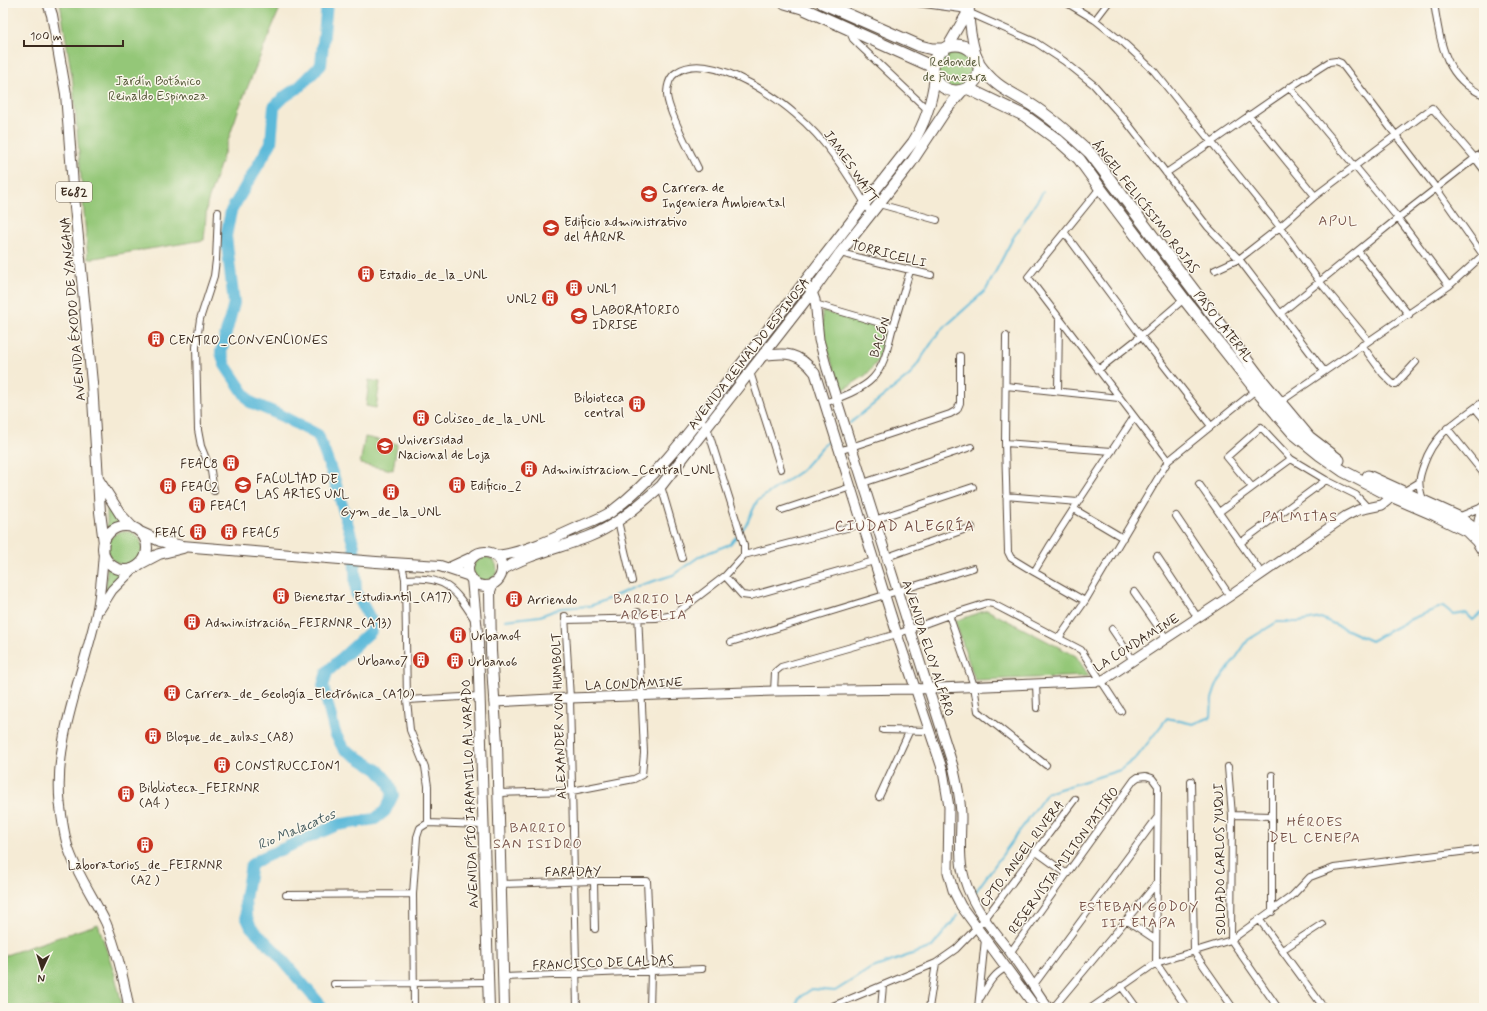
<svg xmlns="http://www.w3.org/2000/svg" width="1487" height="1011" font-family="Mynerve,sans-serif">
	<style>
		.green { fill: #94c778; stroke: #68784b }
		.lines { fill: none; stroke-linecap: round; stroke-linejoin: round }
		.stream { stroke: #5bb9d9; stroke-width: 2 }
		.river { stroke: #5bb9d9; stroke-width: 12 }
		.street-casing { stroke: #574739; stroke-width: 8 }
		.secondary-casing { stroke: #574739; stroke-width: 11 }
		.primary-casing { stroke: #574739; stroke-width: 12 }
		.highway-casing { stroke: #574739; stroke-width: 13 }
		.street { stroke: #fff; stroke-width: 6 }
		.secondary { stroke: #fff; stroke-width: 9 }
		.primary { stroke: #fff; stroke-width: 10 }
		.highway { stroke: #fff; stroke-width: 11 }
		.labels { text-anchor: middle; stroke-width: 3; stroke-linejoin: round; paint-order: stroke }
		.shield { fill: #fbf7ec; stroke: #75685c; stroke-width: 1 }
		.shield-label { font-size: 12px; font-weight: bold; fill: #3b2a1e }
		.park-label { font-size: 13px; fill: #565939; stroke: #fbf7ec }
		.street-label { font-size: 13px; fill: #3b2a1e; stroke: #fbf7ec }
		.poi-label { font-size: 13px; fill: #3b2a1e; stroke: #fbf7ec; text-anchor: start }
		.neighbourhood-label { font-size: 14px; letter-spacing: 1px; fill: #765046; stroke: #fbf7ec }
		.water-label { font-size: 14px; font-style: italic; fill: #465c5f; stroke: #fbf7ec }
		.quarter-label { font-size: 15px; letter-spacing: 1px; fill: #765046; stroke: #fbf7ec }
	</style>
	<rect width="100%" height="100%" fill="#fbf7ec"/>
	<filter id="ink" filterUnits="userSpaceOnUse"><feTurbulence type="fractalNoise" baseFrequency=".025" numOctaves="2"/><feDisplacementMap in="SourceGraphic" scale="8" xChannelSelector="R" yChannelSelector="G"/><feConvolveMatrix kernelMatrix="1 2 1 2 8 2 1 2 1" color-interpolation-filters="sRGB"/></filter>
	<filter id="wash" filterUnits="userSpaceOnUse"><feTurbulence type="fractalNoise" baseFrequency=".012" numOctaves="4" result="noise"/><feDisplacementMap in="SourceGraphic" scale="16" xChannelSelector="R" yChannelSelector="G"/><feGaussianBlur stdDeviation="0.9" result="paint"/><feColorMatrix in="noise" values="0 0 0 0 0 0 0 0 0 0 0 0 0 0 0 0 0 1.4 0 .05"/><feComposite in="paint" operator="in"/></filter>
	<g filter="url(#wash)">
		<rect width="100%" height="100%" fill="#f5ebd5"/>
		<path class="green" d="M60 3H282L239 108 207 204 204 240 88 259 73 83Z
			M935 68a20 20 0 1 1 40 0a20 20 0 1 1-40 0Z
			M822 311 886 330 877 362 866 375 843 390 840 389 823 335Z
			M369 380 380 382 376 408 366 406Z
			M365 437 397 444 393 470 360 464Z
			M107 502 120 522 112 526 107 530Z
			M108 548a17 17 0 1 1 34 0a17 17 0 1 1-34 0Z
			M473 569a12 12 0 1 1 24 0a12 12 0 1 1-24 0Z
			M107 566 112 570 122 573 115 581 104 596 106 586Z
			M987 610 1076 656 1089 676 975 680 955 621Z
			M98 924 114 972 123 1008H3V956Z"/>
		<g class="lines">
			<path class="stream" d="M850 423 910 375 939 332 986 290 1013 238 1043 192
				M742 530 747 523 757 501 801 471 823 446 832 438
				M505 620 540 616 561 608 590 606 603 601 635 587 673 575 700 556 730 544 736 537
				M974 894 1047 793 1120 770 1137 757 1167 718 1193 724 1211 717 1212 699 1217 684 1233 662 1248 640 1277 622H1299L1321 618 1371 641 1411 619 1443 606 1454 615 1466 613 1473 620 1480 614 1484 613
				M794 1008 800 997 812 989 835 991 870 969 932 947 958 915"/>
			<path class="river" d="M323 1008 275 951 251 927 246 916 245 899 251 865 262 858 337 825 375 819 385 811 393 795 389 783 378 770 343 748 335 733 323 686 327 672 371 631 373 624 356 593 354 546 334 478 318 435 278 414 250 402 225 365 221 352 234 303 226 236 231 211 271 143 274 107 284 97 299 87 321 65 327 3"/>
		</g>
	</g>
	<g filter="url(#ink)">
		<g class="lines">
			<g class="street-casing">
				<path id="street" d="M917 3 961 9 1035 42 1064 61 1094 85 1125 120 1208 227 1239 259 1324 371
					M1067 3 1095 20 1125 44 1154 71 1280 227 1319 281 1368 340
					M1434 3C1440 40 1444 79 1484 95
					M1095 20 1108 3
					M849 30 853 39 859 45 928 110
					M1289 87 1398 218 1449 286
					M1249 115 1315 196
					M1484 151 1475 158 1484 170
					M698 168C690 151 668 112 667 95 667 85 669 77 677 72 707 51 771 93 794 113 827 140 850 177 871 214
					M1166 173C1221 137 1273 97 1329 62L1336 61 1341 63 1436 188 1483 255
					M1100 188 1028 277 1168 461
					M879 204 937 220
					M1065 233 1141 336 1211 426
					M1358 251 1409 315
					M840 253 931 275
					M1215 270 1239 259 1280 227 1315 196 1432 108 1475 158 1398 218 1281 313
					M815 304 894 327
					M1006 336 1005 443 1008 552 1011 558 1034 572 1085 601
					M1362 345 1383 374 1393 384H1396L1416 362
					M1098 370 1141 336 1184 299
					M750 372 781 469
					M1006 386 1119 398
					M1058 391 1059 318
					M1280 402 1449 286 1484 254
					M824 403C839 399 863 389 873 378 886 364 888 344 893 327 899 308 904 290 910 271
					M1475 408 1484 419
					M700 418 707 427 744 545V555
					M1447 428 1484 474
					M1005 443 1112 451
					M839 451 950 414 957 410 960 403V356
					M863 483 971 447
					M1199 484 1262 574
					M661 486 682 558
					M1252 487 1227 457 1261 427 1291 459 1326 480 1356 495 1368 508
					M214 491 211 471 201 446 198 430 196 347 200 319 214 276 216 260 218 212
					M1403 492 1418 483
					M1006 496 1078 502 1049 547 1034 572
					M1423 500C1418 484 1418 480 1424 464 1435 432 1458 421 1484 401
					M1078 502 1134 417
					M1074 509 1123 538
					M782 510 851 487
					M1219 512 1291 459
					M1176 516 1230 596
					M1458 517 1480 508 1484 505
					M618 521 632 581
					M1476 529 1480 508
					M1240 543 1326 480
					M1157 556 1198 618
					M887 557 972 527
					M402 564 405 579 407 700 410 730 425 767 428 786V823L420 828 417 837 413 894 414 1008
					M725 576 744 555 862 524 973 487
					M405 579C445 575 455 589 474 619
					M1134 592 1166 638
					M949 615 974 686 978 711 1046 765
					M565 616 570 698 577 1008
					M565 620 656 618 674 615 725 576 742 595 750 596 874 561
					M1112 629 1133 660
					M1059 638 1085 601 1168 461 1256 390
					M731 642 973 568
					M1036 684 1037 708
					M774 691 775 672 781 667 897 634 949 615 987 603 993 604 1081 650 1121 711
					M407 700 480 696
					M883 730 929 731
					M1228 767 1232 815 1231 940 1278 1008
					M1272 775V912
					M1191 781 1194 952 1233 1008
					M498 793 572 791 634 779 642 775 644 753 638 612
					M879 797 910 730
					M1232 815 1272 816
					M428 823 482 825
					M1035 851 1067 874
					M594 881 595 929
					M500 884 594 881H647L651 972 650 1008
					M286 895 413 894
					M1259 919 1324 1008
					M1126 920 1156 940
					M1282 950 1322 924
					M1010 953 1134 780 1138 777 1146 776 1152 778 1158 786 1156 963 1187 1008
					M504 977 702 969
					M334 984 488 982
					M1033 986 1156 819
					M1121 986 1137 1008
					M981 997C988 985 993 974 1006 968
					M828 1008 936 963 956 949 984 920 1075 799
					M881 1008 883 986
					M929 1008 936 963
					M978 1008 985 939
					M1053 1008 1157 883
					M1091 1008 1156 963 1231 940 1292 896 1310 877 1334 868 1484 849"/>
			</g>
			<g class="secondary-casing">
				<path id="secondary" d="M970 3C967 21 972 41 977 58
					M947 47 968 11
					M804 282 812 292 815 300 819 340 827 369 953 766C957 783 961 799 961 817 961 834 959 852 962 869 969 904 989 925 1010 952 1023 970 1035 989 1048 1008
					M762 356C786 352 799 352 815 373L897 634 943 771 949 807 948 872 953 890 961 906 1036 1008
					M104 547C102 570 101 594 96 616 82 678 54 739 60 803 62 819 64 838 70 853 79 877 95 900 106 923 117 950 124 980 129 1008
					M100 609 112 590 134 568
					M494 702 570 698 774 691 915 689 1102 681 1230 596 1346 516 1358 510 1382 505 1387 501 1395 490"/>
			</g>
			<g class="primary-casing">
				<path id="primary" d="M48 3 52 15 66 94 73 186 92 383 100 512 104 543
					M98 479 121 515 133 528
					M103 548a22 22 0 1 1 44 0a22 22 0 1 1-44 0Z
					M140 532 160 541 182 546 376 562 440 566 470 576
					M468 569a17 17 0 1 1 34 0a17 17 0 1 1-34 0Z
					M495 556C522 554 557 537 581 526 591 522 602 518 611 512 662 474 700 417 739 367 797 292 854 217 913 142 926 122 932 100 935 77
					M140 564 159 554 183 548
					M449 568 473 557
					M502 570C528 554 560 548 588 537 616 526 639 505 661 486L812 292 840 253 911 163 946 110 963 90
					M472 579 478 643 489 1008
					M493 583 490 591 491 651 497 743 504 1008"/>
			</g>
			<g class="highway-casing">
				<path id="highway" d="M785 3 802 8 933 67
					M822 3 920 46 932 49H944
					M933 68a23 23 0 1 1 46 0a23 23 0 1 1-46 0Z
					M978 63C995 87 1007 90 1030 104 1052 118 1071 135 1090 153L1264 383 1309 437 1339 460
					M967 88 1025 116 1059 141 1079 159 1100 188 1184 299 1256 390 1293 433 1320 455 1343 471 1391 496 1435 515 1467 531 1477 541 1484 552
					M1368 476 1458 517 1484 536"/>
			</g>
			<use href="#street" class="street"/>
			<use href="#secondary" class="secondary"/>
			<use href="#primary" class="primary"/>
			<use href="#highway" class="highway"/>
		</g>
	</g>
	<defs>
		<g id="university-disc" transform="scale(0.9)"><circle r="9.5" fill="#c8321e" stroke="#fbf7ec"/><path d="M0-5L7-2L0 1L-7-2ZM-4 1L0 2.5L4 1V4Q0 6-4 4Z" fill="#fff"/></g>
		<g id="school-disc" transform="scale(0.9)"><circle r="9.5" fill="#c8321e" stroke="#fbf7ec"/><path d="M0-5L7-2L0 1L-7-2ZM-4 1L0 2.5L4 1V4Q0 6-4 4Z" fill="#fff"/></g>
		<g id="building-disc" transform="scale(0.9)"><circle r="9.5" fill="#c8321e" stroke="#fbf7ec"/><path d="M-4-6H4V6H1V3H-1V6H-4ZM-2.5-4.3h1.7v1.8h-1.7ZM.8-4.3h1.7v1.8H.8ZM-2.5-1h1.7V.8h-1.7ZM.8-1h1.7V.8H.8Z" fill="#fff"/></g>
	</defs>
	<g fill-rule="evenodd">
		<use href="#university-disc" x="649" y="194"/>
		<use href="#school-disc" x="551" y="228"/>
		<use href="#building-disc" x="366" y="274"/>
		<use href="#building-disc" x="574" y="288"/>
		<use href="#building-disc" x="550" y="298"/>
		<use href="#university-disc" x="579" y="316"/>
		<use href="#building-disc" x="156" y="339"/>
		<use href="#building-disc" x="637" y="404"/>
		<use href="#building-disc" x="421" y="418"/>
		<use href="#university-disc" x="385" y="446"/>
		<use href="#building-disc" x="231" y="463"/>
		<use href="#building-disc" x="529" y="469"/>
		<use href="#school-disc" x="243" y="485"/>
		<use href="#building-disc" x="457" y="485"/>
		<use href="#building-disc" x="168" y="486"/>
		<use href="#building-disc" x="391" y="492"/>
		<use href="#building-disc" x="197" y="505"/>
		<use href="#building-disc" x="198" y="532"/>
		<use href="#building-disc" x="229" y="532"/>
		<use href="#building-disc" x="281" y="596"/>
		<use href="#building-disc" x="514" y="599"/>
		<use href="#building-disc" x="192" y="622"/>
		<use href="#building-disc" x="458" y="635"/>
		<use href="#building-disc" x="421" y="660"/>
		<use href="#building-disc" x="455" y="661"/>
		<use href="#building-disc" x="172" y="693"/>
		<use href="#building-disc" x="153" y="736"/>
		<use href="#building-disc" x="222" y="765"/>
		<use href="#building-disc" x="126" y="794"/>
		<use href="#building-disc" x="145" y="845"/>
	</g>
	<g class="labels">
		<rect class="shield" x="56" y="182" width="36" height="20" rx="3"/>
		<g class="shield-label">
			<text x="74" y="196">E682</text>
		</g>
		<g class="park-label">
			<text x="955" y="66">Redondel<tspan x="955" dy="15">de Punzara</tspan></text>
			<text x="158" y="85">Jardín Botánico<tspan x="158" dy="15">Reinaldo Espinoza</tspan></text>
		</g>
		<g class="street-label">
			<text transform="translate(852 166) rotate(55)" y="5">JAMES WATT</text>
			<text transform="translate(1146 206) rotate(52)" y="5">ÁNGEL FELICÍSIMO ROJAS</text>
			<text transform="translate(889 253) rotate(14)" y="5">TORRICELLI</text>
			<text transform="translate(72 309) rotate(-95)" y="5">AVENIDA ÉXODO DE YANGANA</text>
			<text transform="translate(1224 326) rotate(52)" y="5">PASO LATERAL</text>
			<text transform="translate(879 337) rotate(-73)" y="5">BACÓN</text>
			<text transform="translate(748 353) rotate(-52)" y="5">AVENIDA REINALDO ESPINOSA</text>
			<text transform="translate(1136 642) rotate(-32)" y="5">LA CONDAMINE</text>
			<text transform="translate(929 648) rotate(72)" y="5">AVENIDA ELOY ALFARO</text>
			<text transform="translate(634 683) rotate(-2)" y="5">LA CONDAMINE</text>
			<text transform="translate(558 716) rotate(-92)" y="5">ALEXANDER VON HUMBOLT</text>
			<text transform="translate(469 794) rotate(-92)" y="5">AVENIDA PÍO JARAMILLO ALVARADO</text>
			<text transform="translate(1021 853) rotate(-53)" y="5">CPTO. ANGEL RIVERA</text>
			<text transform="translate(1219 859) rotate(-91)" y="5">SOLDADO CARLOS YUQUI</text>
			<text transform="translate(1063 860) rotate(-54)" y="5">RESERVISTA MILTON PATIÑO</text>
			<text transform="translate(573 871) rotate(-1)" y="5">FARADAY</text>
			<text transform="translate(603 962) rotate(-2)" y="5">FRANCISCO DE CALDAS</text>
		</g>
		<g class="poi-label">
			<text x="662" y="192">Carrera de<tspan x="662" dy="15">Ingeniera Ambiental</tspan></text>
			<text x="564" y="226">Edificio administrativo<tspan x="564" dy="15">del AARNR</tspan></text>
			<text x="379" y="279">Estadio_de_la_UNL</text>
			<text x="587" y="293">UNL1</text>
			<text x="537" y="303" text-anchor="end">UNL2</text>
			<text x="592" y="314">LABORATORIO<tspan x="592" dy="15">IDRISE</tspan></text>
			<text x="169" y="344">CENTRO_CONVENCIONES</text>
			<text x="624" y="402" text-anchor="end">Bibioteca<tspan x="624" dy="15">central</tspan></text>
			<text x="434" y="423">Coliseo_de_la_UNL</text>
			<text x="398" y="444">Universidad<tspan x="398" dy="15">Nacional de Loja</tspan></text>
			<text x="218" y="468" text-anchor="end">FEAC8</text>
			<text x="542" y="474">Administracion_Central_UNL</text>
			<text x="256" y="483">FACULTAD DE<tspan x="256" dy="15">LAS ARTES UNL</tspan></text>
			<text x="470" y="490">Edificio_2</text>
			<text x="181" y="491">FEAC2</text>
			<text x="210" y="510">FEAC1</text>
			<text x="391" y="516" text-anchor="middle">Gym_de_la_UNL</text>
			<text x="185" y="537" text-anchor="end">FEAC</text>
			<text x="242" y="537">FEAC5</text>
			<text x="294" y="601">Bienestar_Estudiantil_(A17)</text>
			<text x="527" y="604">Arriendo</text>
			<text x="205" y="627">Administración_FEIRNNR_(A13)</text>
			<text x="471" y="640">Urbano4</text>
			<text x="408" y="665" text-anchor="end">Urbano7</text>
			<text x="468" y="666">Urbano6</text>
			<text x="185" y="698">Carrera_de_Geología_Electrónica_(A10)</text>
			<text x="166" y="741">Bloque_de_aulas_(A8)</text>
			<text x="235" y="770">CONSTRUCCION1</text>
			<text x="139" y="792">Biblioteca_FEIRNNR<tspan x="139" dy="15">(A4 )</tspan></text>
			<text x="145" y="869" text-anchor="middle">Laboratorios_de_FEIRNNR<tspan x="145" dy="15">(A2 )</tspan></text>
		</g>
		<g class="neighbourhood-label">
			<text x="1338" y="225">APUL</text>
			<text x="1300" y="521">PALMITAS</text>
			<text x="654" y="603">BARRIO LA<tspan x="654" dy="16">ARGELIA</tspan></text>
			<text x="1315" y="826">HÉROES<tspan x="1315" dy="16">DEL CENEPA</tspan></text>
			<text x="538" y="832">BARRIO<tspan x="538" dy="16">SAN ISIDRO</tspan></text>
			<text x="1139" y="911">ESTEBAN GODOY<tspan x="1139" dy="16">III ETAPA</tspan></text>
		</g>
		<g class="water-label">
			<text transform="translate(296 829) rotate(-23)" y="5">Rio Malacatos</text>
		</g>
		<g class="quarter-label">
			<text x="905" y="531">CIUDAD ALEGRÍA</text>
		</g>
	</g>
	<rect width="1487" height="1011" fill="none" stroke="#fbf7ec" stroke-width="16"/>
	<g transform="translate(42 969) rotate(184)" stroke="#fbf7ec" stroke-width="3" paint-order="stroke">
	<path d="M0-3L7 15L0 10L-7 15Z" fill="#3b2a1e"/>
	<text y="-6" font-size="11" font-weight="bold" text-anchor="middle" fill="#3b2a1e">N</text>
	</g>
	<path d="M24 40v6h99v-6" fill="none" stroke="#3b2a1e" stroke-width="2"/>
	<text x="30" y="40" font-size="12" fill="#3b2a1e" stroke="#fbf7ec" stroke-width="3" paint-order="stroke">100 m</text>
</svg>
